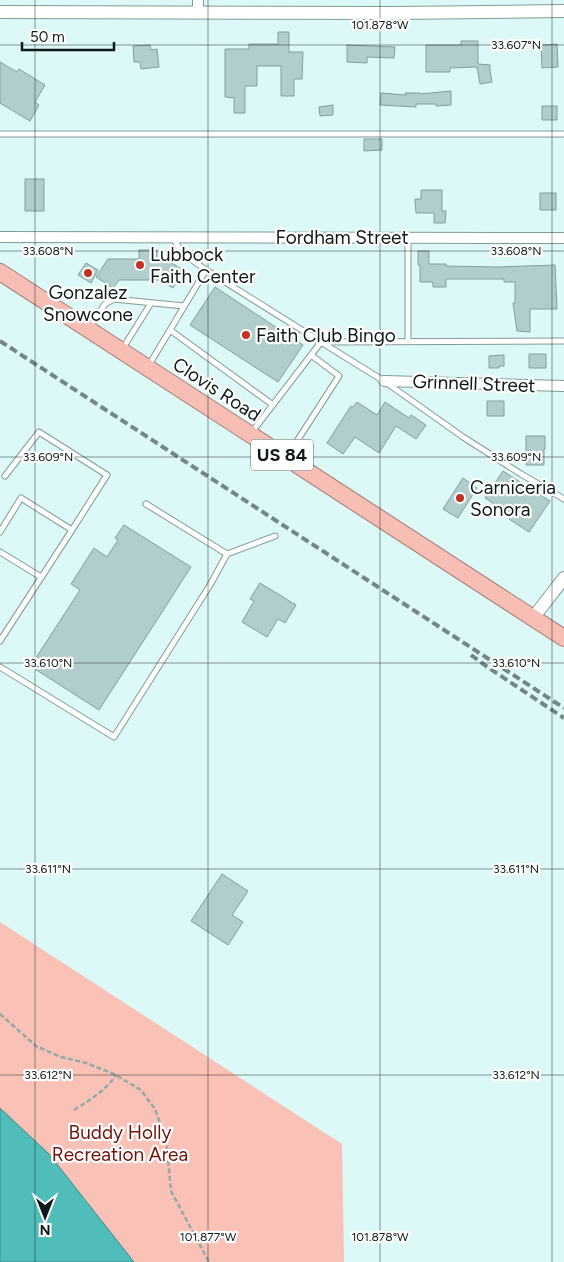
<svg xmlns="http://www.w3.org/2000/svg" width="564" height="1262" font-family="Figtree,sans-serif">
	<style>
		.green { fill: #fac1b7 }
		.water { fill: #50bdba; stroke: #3c8c8a }
		.building { fill: #b2cecc; stroke: #849e9d }
		.lines { fill: none; stroke-linecap: round; stroke-linejoin: round }
		.service-casing { stroke: #819b9a; stroke-width: 7 }
		.minor-casing { stroke: #819b9a; stroke-width: 12 }
		.tertiary-casing { stroke: #819b9a; stroke-width: 14 }
		.trunk-casing { stroke: #a47971; stroke-width: 18 }
		.path { stroke: #94aaa9; stroke-width: 2.5; stroke-dasharray: 5 2.5; stroke-linecap: butt }
		.service { stroke: #fff; stroke-width: 5 }
		.minor { stroke: #fff; stroke-width: 10 }
		.tertiary { stroke: #fff; stroke-width: 12 }
		.trunk { stroke: #f6beb4; stroke-width: 16 }
		.rail { stroke: #738786; stroke-width: 4; stroke-dasharray: 8 4; stroke-linecap: butt }
		.ticks { fill: none; stroke: #0f1919; stroke-width: 1; stroke-opacity: 0.45 }
		.poi-dot { fill: #bf3224; stroke: #fff; stroke-width: 2 }
		.labels { text-anchor: middle; stroke-width: 4.5; stroke-linejoin: round; paint-order: stroke }
		.shield { fill: #fff; stroke: #575e5e; stroke-width: 1 }
		.shield-label { font-size: 18px; font-weight: bold; fill: #0f1919 }
		.street-label { font-size: 19px; fill: #0f1919; stroke: #fff }
		.poi-label { font-size: 19px; fill: #0f1919; stroke: #fff; text-anchor: start }
		.park-label { font-size: 19px; fill: #70120a; stroke: #fff }
		.ticks-label { font-size: 12px; text-anchor: middle; fill: #0f1919; stroke: #fff; stroke-width: 4.5; stroke-linejoin: round; paint-order: stroke }
	</style>
	<rect width="100%" height="100%" fill="#dcf9f7"/>
	<path class="green" d="M0 922 342 1144 344 1262H0Z"/>
	<path class="water" d="M0 1108 49 1154 134 1262H0Z"/>
	<path class="building" d="M278 32H289V52H303L302 79H294V96H281V66H257V86H245V113H234V98L225 97V49H249V44H278Z
		M461 41H478V64L490 65V71L492 82 480 84 477 67 450 68V72H426V45H461Z
		M557 44 558 67 542 68 541 45Z
		M150 45 151 50 157 49 159 67 141 69 140 62H134L133 46Z
		M347 45 395 47 394 58 367 57V63L347 62Z
		M0 62 17 72 19 69 45 85 35 102 39 105 30 121 0 103Z
		M451 91V105L436 106V104H416V107L380 105 381 93 406 95 405 93H420V94Z
		M333 105V115L320 116 319 107Z
		M542 106H557V120H542Z
		M364 139H382V150L364 151Z
		M25 179H44V211H25Z
		M421 190H442V211H446L445 223H434V213H416L415 199H421Z
		M540 193H556V210H540Z
		M139 250H157V259H166L184 271 173 288 160 280H119L113 288 96 277 108 259H139Z
		M418 251H429V264H446V266L498 267 555 265 557 309H530V332L517 331 513 303H515V282H504V279H446V287H433V282H420V265H418Z
		M86 263 98 270 91 283 78 275Z
		M215 287 303 345 278 382 190 325Z
		M529 354H546V368H529Z
		M504 355V366H499V368H489V356Z
		M487 401H504V416H487Z
		M357 402 377 415 385 402 409 418 411 415 426 425 416 439 396 426 379 453 355 437 343 454 327 443 351 406 353 407Z
		M526 436H545V449H544V465H526Z
		M503 471 550 501 529 532 509 519 512 516 485 498Z
		M463 478 477 488 458 518 443 509Z
		M124 525 191 567 99 710 35 669 36 667 32 664 80 590 71 584 94 548 107 557 118 540 115 538Z
		M260 583 296 605 285 623 278 619 267 637 242 622 254 601 250 599Z
		M222 874 248 891 232 915 243 922 228 945 191 921Z"/>
	<g class="lines">
		<g class="service-casing">
			<path id="service" d="M0 134H564
				M408 237V342
				M206 270 321 342 252 432
				M89 328 105 304 114 299 184 306
				M170 330 273 405
				M564 341 321 342 384 381 463 437 521 474 564 499
				M123 348 151 303
				M149 365 206 270 181 252 173 237
				M288 455 339 376 311 355
				M5 476 39 432 107 475 72 530
				M146 504 227 554 275 536
				M0 532 21 498 72 530 0 641
				M0 552 41 577
				M0 667 114 737 210 585 227 554"/>
		</g>
		<g class="minor-casing">
			<path id="minor" d="M198 12V0
				M0 237 564 238
				M384 381 564 386"/>
		</g>
		<g class="tertiary-casing">
			<path id="tertiary" d="M0 12 394 13 564 11
				M533 618 564 578"/>
		</g>
		<g class="trunk-casing">
			<path id="trunk" d="M0 272 564 638"/>
		</g>
		<path class="path" d="M0 1014 36 1046 61 1057 86 1063 114 1074 141 1090 155 1109 161 1126 167 1148 171 1191 209 1262
			M74 1110C90 1100 105 1091 116 1075"/>
		<use href="#service" class="service"/>
		<use href="#minor" class="minor"/>
		<use href="#tertiary" class="tertiary"/>
		<use href="#trunk" class="trunk"/>
		<path class="rail" d="M0 341 564 708
			M471 655 486 666 564 718"/>
	</g>
	<path class="ticks" d="M35 0V1262M208 0V1262M380 0V1262M552 0V1262M0 45H564M0 251H564M0 457H564M0 663H564M0 869H564M0 1075H564"/>
	<g class="poi-dot">
		<circle cx="140" cy="265" r="5"/>
		<circle cx="88" cy="273" r="5"/>
		<circle cx="246" cy="335" r="5"/>
		<circle cx="460" cy="498" r="5"/>
	</g>
	<g class="labels">
		<rect class="shield" x="251" y="439.5" width="62" height="31" rx="4"/>
		<g class="shield-label">
			<text x="282" y="461">US 84</text>
		</g>
		<g class="street-label">
			<text x="342" y="244">Fordham Street</text>
			<text transform="translate(474 383) rotate(2)" y="7">Grinnell Street</text>
			<text transform="translate(217 389) rotate(33)" y="7">Clovis Road</text>
		</g>
		<g class="poi-label">
			<text x="150" y="261">Lubbock<tspan x="150" dy="22">Faith Center</tspan></text>
			<text x="88" y="299" text-anchor="middle">Gonzalez<tspan x="88" dy="22">Snowcone</tspan></text>
			<text x="256" y="342">Faith Club Bingo</text>
			<text x="470" y="494">Carniceria<tspan x="470" dy="22">Sonora</tspan></text>
		</g>
		<g class="park-label">
			<text x="120" y="1139">Buddy Holly<tspan x="120" dy="22">Recreation Area</tspan></text>
		</g>
	</g>
	<g class="ticks-label">
		<text x="380" y="29">101.878°W</text>
		<text x="516" y="49">33.607°N</text>
		<text x="516" y="255">33.608°N</text>
		<text x="48" y="255">33.608°N</text>
		<text x="516" y="461">33.609°N</text>
		<text x="48" y="461">33.609°N</text>
		<text x="48" y="667">33.610°N</text>
		<text x="516" y="667">33.610°N</text>
		<text x="516" y="873">33.611°N</text>
		<text x="48" y="873">33.611°N</text>
		<text x="48" y="1079">33.612°N</text>
		<text x="516" y="1079">33.612°N</text>
		<text x="208" y="1241">101.877°W</text>
		<text x="380" y="1241">101.878°W</text>
	</g>
	<g transform="translate(45 1217) rotate(180)" stroke="#ffffff" stroke-width="4" paint-order="stroke">
	<path d="M0-4L9 19L0 12L-9 19Z" fill="#0f1919"/>
	<text y="-8" font-size="14" font-weight="bold" text-anchor="middle" fill="#0f1919">N</text>
	</g>
	<path d="M22 42v8h92v-8" fill="none" stroke="#0f1919" stroke-width="2.5"/>
	<text x="30" y="42" font-size="15" fill="#0f1919" stroke="#ffffff" stroke-width="4" paint-order="stroke">50 m</text>
</svg>
